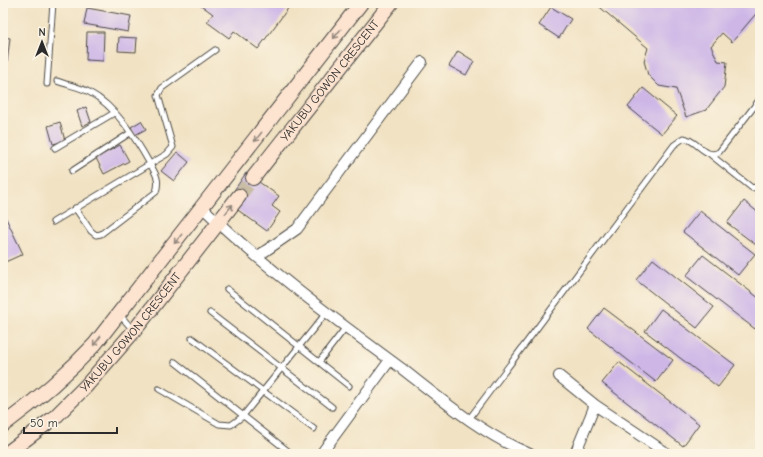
<svg xmlns="http://www.w3.org/2000/svg" width="763" height="457" font-family="'Comic Neue',sans-serif">
	<style>
		.building { fill: #ceb7e7 }
		.lines { fill: none; stroke-linecap: round; stroke-linejoin: round }
		.secondary-tunnel { stroke: #c9bda5; stroke-width: 14; stroke-dasharray: 14 7; stroke-linecap: butt }
		.lane-casing { stroke: #494642; stroke-width: 7 }
		.street-casing { stroke: #494642; stroke-width: 12 }
		.secondary-casing { stroke: #494642; stroke-width: 16 }
		.lane { stroke: #fff; stroke-width: 5 }
		.street { stroke: #fff; stroke-width: 10 }
		.secondary { stroke: #fde4d0; stroke-width: 14 }
		.oneway { stroke: #94887e }
		.labels { text-anchor: middle; stroke-width: 4; stroke-linejoin: round; paint-order: stroke }
		.street-label { font-size: 12px; fill: #2b2b2b; stroke: #fcf5e5 }
	</style>
	<rect width="100%" height="100%" fill="#fcf5e5"/>
	<filter id="ink" filterUnits="userSpaceOnUse"><feTurbulence type="fractalNoise" baseFrequency=".025" numOctaves="2"/><feDisplacementMap in="SourceGraphic" scale="8" xChannelSelector="R" yChannelSelector="G"/><feConvolveMatrix kernelMatrix="1 2 1 2 8 2 1 2 1" color-interpolation-filters="sRGB"/></filter>
	<filter id="wash" filterUnits="userSpaceOnUse"><feTurbulence type="fractalNoise" baseFrequency=".012" numOctaves="4" result="noise"/><feDisplacementMap in="SourceGraphic" scale="16" xChannelSelector="R" yChannelSelector="G"/><feGaussianBlur stdDeviation="0.9" result="paint"/><feColorMatrix in="noise" values="0 0 0 0 0 0 0 0 0 0 0 0 0 0 0 0 0 1.4 0 .05"/><feComposite in="paint" operator="in"/></filter>
	<g filter="url(#wash)">
		<rect width="100%" height="100%" fill="#f1e2c3"/>
		<g id="blocks">
			<path class="building" d="M198 3H292L258 49 234 31 229 38 207 22 213 14Z
				M595 3H760V9L732 42 722 33 711 46 718 61 727 62 724 87 706 110 686 117 676 89 659 86 648 75 644 61 648 48Z
				M551 7 571 19 559 38 539 25Z
				M87 8 131 16 128 32 84 24Z
				M87 32H104L103 61 86 60Z
				M3 37 10 38 4 88H3Z
				M119 37 137 38 136 52 118 51Z
				M458 51 474 61 466 75 449 66Z
				M643 88 677 116 662 134 628 107Z
				M86 107 91 122 82 126 77 111Z
				M141 121 146 129 135 135 131 127Z
				M60 122 65 141 53 144 48 126Z
				M120 145 129 161 104 174 96 158Z
				M177 152 189 162 174 181 161 171Z
				M246 173 279 196 272 206 280 212 267 231 235 208 242 198 233 192Z
				M744 201 760 214V248L727 223Z
				M700 211 755 254 738 275 683 232Z
				M3 212 23 254 3 263Z
				M703 255 760 299V322L755 329 686 276Z
				M653 259 714 307 697 328 636 280Z
				M604 308 673 360 656 382 588 329Z
				M661 309 735 365 718 387 645 331Z
				M619 362 699 424 683 446 602 383Z"/>
		</g>
	</g>
	<g filter="url(#ink)">
		<use href="#blocks" fill-opacity="0" stroke="#494642" stroke-width="1"/>
		<g class="lines">
			<path class="secondary-tunnel" d="M239 196 253 178"/>
			<g class="lane-casing">
				<path id="lane" d="M47 84 53 3
					M55 148 114 113
					M711 155 752 188 760 186
					M72 171 130 133
					M75 208 91 231 96 235 101 234 156 192C160 180 156 174 150 164L167 154 173 147 158 95 162 88 215 50
					M53 222 150 164C136 139 116 106 89 92 80 87 67 85 57 81
					M227 289 349 386
					M210 313 332 407
					M120 315 133 330
					M192 338 314 429
					M175 362 288 451
					M319 362 346 327
					M159 389 219 424 231 425 242 417 327 312
					M469 419 674 145 684 138C697 140 706 160 719 152L760 99"/>
			</g>
			<g class="street-casing">
				<path id="street" d="M203 208C264 267 333 318 401 368 442 400 482 434 530 454
					M258 256 297 229 422 62
					M559 376 595 405 575 454
					M595 405 668 454
					M321 454 390 360"/>
			</g>
			<g class="secondary-casing">
				<g id="secondary">
					<path id="s1" d="M253 178 391 3"/>
					<path d="M3 425C37 400 67 374 95 344L361 3"/>
					<path id="s2" d="M6 454 55 417 86 386 134 331 239 196"/>
				</g>
			</g>
			<use href="#lane" class="lane"/>
			<use href="#street" class="street"/>
			<use href="#secondary" class="secondary"/>
		</g>
		<defs><path id="oneway-shaft" d="M-6 0H5M1.5-3L5.5 0L1.5 3" fill="none" stroke-width="1.6" stroke-linecap="round" stroke-linejoin="round"/></defs>
		<g class="oneway">
			<use href="#oneway-shaft" transform="translate(337 34) rotate(128)"/>
			<use href="#oneway-shaft" transform="translate(258 137) rotate(128)"/>
			<use href="#oneway-shaft" transform="translate(229 209) rotate(-52)"/>
			<use href="#oneway-shaft" transform="translate(178 239) rotate(129)"/>
			<use href="#oneway-shaft" transform="translate(97 341) rotate(128)"/>
		</g>
	</g>
	<g class="labels">
		<g class="street-label">
			<text dy="4" stroke="none"><textPath href="#s1" startOffset="124">YAKUBU GOWON CRESCENT</textPath></text>
			<text dy="4" stroke="none"><textPath href="#s2" startOffset="175">YAKUBU GOWON CRESCENT</textPath></text>
		</g>
	</g>
	<rect width="763" height="457" fill="none" stroke="#fcf5e5" stroke-width="16"/>
	<g transform="translate(42 42)" stroke="#fcf5e5" stroke-width="3" paint-order="stroke">
	<path d="M0-3L7 15L0 10L-7 15Z" fill="#2b2b2b"/>
	<text y="-6" font-size="11" font-weight="bold" text-anchor="middle" fill="#2b2b2b">N</text>
	</g>
	<path d="M24 427v6h93v-6" fill="none" stroke="#2b2b2b" stroke-width="2"/>
	<text x="30" y="427" font-size="12" fill="#2b2b2b" stroke="#fcf5e5" stroke-width="3" paint-order="stroke">50 m</text>
</svg>
